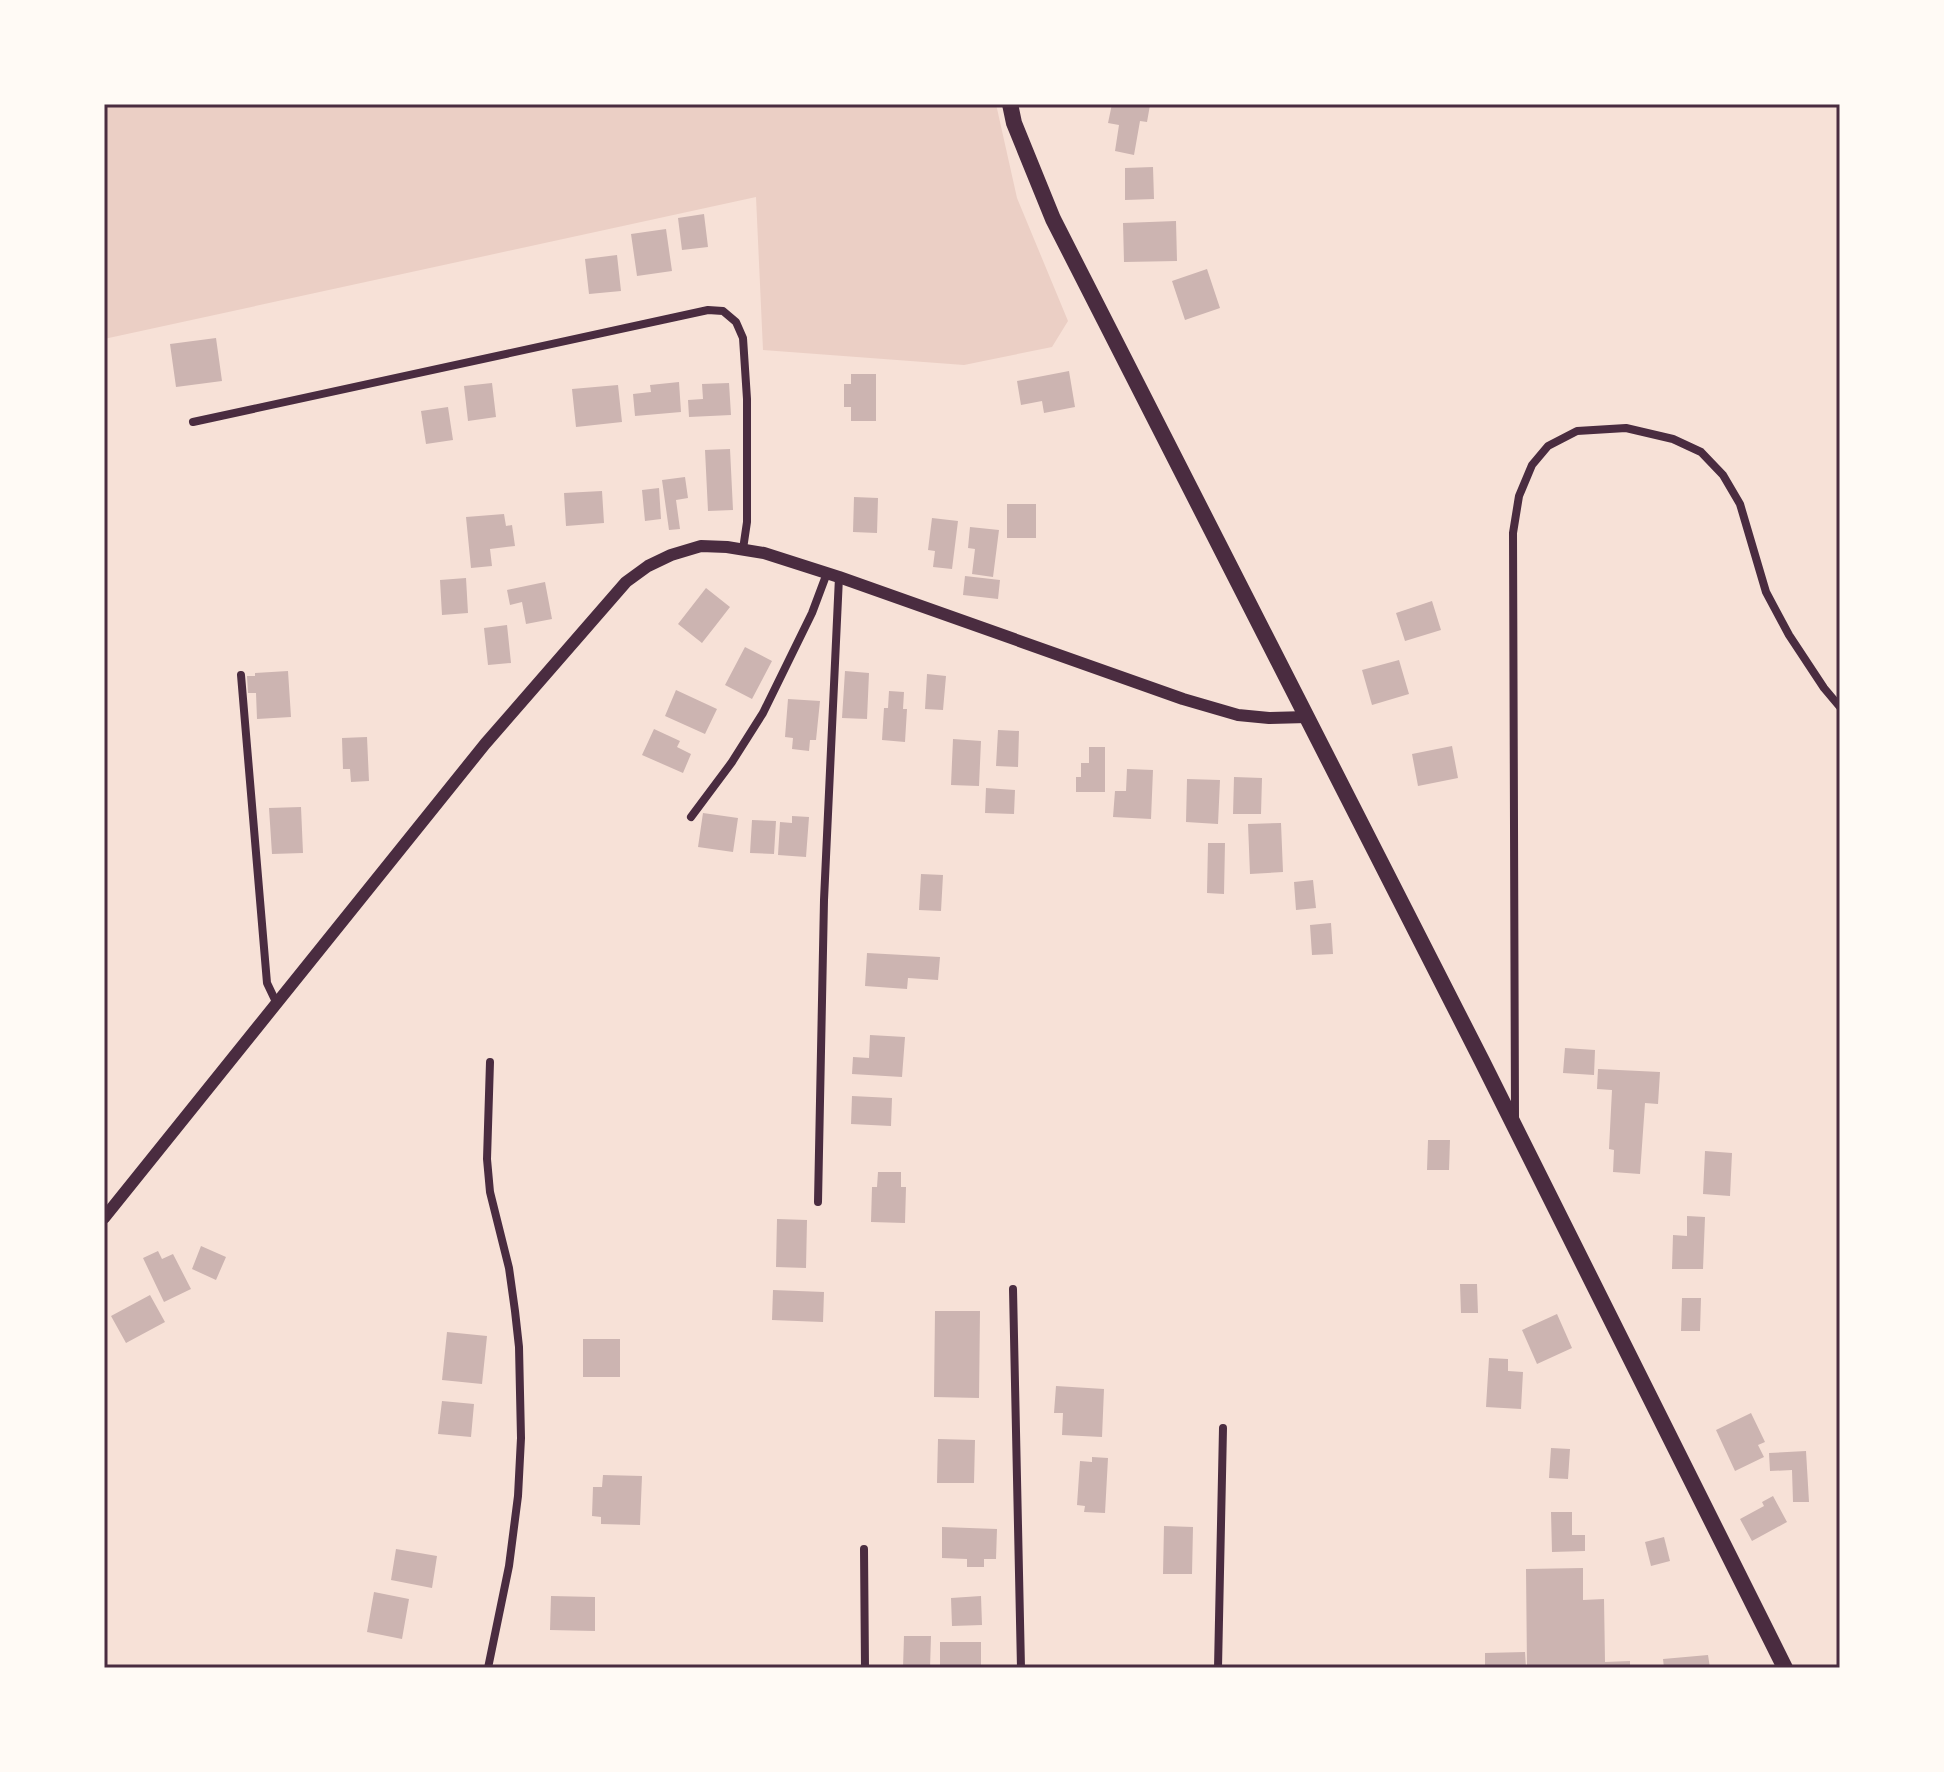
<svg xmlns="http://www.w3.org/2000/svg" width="1944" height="1772" font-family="Bitter,serif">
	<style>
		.green { fill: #ebcfc5 }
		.building { fill: #ccb4b1 }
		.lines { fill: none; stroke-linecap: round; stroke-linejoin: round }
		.minor { stroke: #4a2c40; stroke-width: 8 }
		.tertiary { stroke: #4a2c40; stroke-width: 12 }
		.primary { stroke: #4a2c40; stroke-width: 16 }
		.neatline { fill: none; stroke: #4a2c40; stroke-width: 3 }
	</style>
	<rect width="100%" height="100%" fill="#f7e1d7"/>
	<path class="green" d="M104 104H996L1017 198 1068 321 1052 347 964 365 763 350 756 197 104 339Z"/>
	<path class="building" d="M1112 104 1150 105 1147 122 1140 121 1134 155 1115 151 1119 125 1108 123Z
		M1153 167 1154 199 1125 200V168Z
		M704 214 708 247 682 250 678 218Z
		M1176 221 1177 261 1124 262 1123 223Z
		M666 229 672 271 637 276 631 234Z
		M617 255 621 291 589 294 585 259Z
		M1207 269 1220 308 1185 320 1172 281Z
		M216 338 222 381 176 387 170 344Z
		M1069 371 1075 407 1044 413 1042 401 1021 405 1017 381Z
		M851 374H876V421H851V407H844V384H851Z
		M679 382 681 412 635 416 633 394 651 392 650 385Z
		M492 383 496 417 468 421 464 386Z
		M729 383 731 415 689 417 688 400 703 399 702 384Z
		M618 385 622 422 576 427 572 389Z
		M448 407 453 440 426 444 421 411Z
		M730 449 733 510 708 511 705 450Z
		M685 477 688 498 676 500 680 529 669 530 662 480Z
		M659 488 661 519 645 521 642 490Z
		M602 491 604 523 566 526 564 493Z
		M854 497 878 498 877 533 853 532Z
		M1007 504H1036V538H1007Z
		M504 514 506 526 512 525 515 546 490 549 492 566 471 568 466 517Z
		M932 518 958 521 952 569 933 567 935 551 928 550Z
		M970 527 999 530 993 577 972 574 975 549 968 548Z
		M965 576 1000 580 998 599 963 595Z
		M466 578 468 613 442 615 440 580Z
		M545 582 552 619 526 624 522 602 510 605 507 590Z
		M706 588 730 607 702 643 678 624Z
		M1432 601 1441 630 1405 641 1396 613Z
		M507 625 511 663 488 665 484 628Z
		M745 647 772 661 752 699 725 685Z
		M1399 660 1409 694 1372 705 1362 670Z
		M288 671 291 717 257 719 256 693H248L247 676H255V673Z
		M845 671 869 673 867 719 842 718Z
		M927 674 946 676 943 710 925 709Z
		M676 690 717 709 705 734 665 716Z
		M889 691 904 692 903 709H907L905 742 882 740 884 708H888Z
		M788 699 820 701 816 740H810L809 751 792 749 793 738 785 737Z
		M654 729 680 741 677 747 691 754 683 773 642 755Z
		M998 730 1019 731 1018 767 996 766Z
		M367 737 369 781 351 782 350 769H343L342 738Z
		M953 739 981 741 979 786 951 785Z
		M1452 746 1458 778 1418 786 1412 754Z
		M1089 747H1105V792H1076V777H1081V763H1089Z
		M1127 769 1153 770 1151 819 1113 817 1115 791H1126Z
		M1234 777 1262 778 1261 814H1233Z
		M1187 779 1220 780 1218 824 1186 822Z
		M986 788 1015 790 1014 814 985 813Z
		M301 807 303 853 272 854 269 808Z
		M703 813 738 818 733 852 698 847Z
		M792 816 809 817 806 857 778 855 780 822 792 823Z
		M752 820 776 821 774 854 750 853Z
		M1281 823 1283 872 1250 874 1248 824Z
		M1208 843H1225L1224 894 1207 893Z
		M921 874 943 875 941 911 919 910Z
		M1313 880 1316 908 1296 910 1294 882Z
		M1331 923 1333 954 1312 955 1310 925Z
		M867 953 940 957 938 980 908 978 907 989 865 986Z
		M870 1035 905 1037 902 1077 852 1074 853 1057 869 1058Z
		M1565 1048 1595 1050 1594 1075 1563 1073Z
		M1598 1069 1660 1072 1658 1104 1645 1103 1640 1174 1613 1172 1614 1150 1609 1149 1612 1090 1597 1089Z
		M852 1096 892 1098 891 1126 851 1124Z
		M1428 1140H1450L1449 1170H1427Z
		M1705 1151 1732 1153 1730 1196 1703 1194Z
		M878 1172H901V1187H906L905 1223 871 1222 872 1187H877Z
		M1687 1216 1705 1217 1703 1269H1672L1673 1235 1687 1236Z
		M777 1219 807 1220 806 1268 776 1267Z
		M201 1246 226 1257 216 1280 192 1269Z
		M158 1251 162 1259 173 1254 191 1289 164 1302 143 1258Z
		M1460 1284H1477L1478 1313H1461Z
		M773 1290 824 1292 823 1322 772 1320Z
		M150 1295 165 1322 126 1343 111 1316Z
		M1682 1298H1701L1700 1331H1681Z
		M935 1311H980L979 1398 934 1397Z
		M1557 1314 1572 1348 1537 1364 1522 1330Z
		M447 1332 487 1336 482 1384 442 1380Z
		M583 1339H620V1377H583Z
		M1489 1358 1508 1359V1371L1523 1372 1521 1409 1486 1407Z
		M1056 1386 1104 1389 1102 1437 1062 1435 1063 1413H1054Z
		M442 1401 474 1404 471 1437 438 1434Z
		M1751 1413 1765 1442 1758 1445 1764 1457 1735 1471 1716 1430Z
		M938 1439 975 1440 974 1483H937Z
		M1551 1448 1570 1449 1568 1479 1549 1478Z
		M1806 1451 1809 1502H1793L1792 1470 1770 1471 1769 1453Z
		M1092 1457 1108 1458 1105 1513 1084 1512 1085 1506 1077 1505 1080 1461 1092 1462Z
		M603 1475 642 1476 640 1525 601 1524V1517L592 1516 593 1487H602Z
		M1773 1496 1787 1522 1752 1541 1740 1519 1764 1506 1762 1502Z
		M1551 1512H1572V1535H1585V1551L1552 1552Z
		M1164 1526 1193 1527 1192 1574H1163Z
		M942 1527 997 1529 996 1559H984V1567H967V1559L942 1558Z
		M1664 1537 1670 1561 1651 1566 1645 1542Z
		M396 1549 437 1556 432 1588 391 1580Z
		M1583 1568V1600L1604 1599 1605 1662 1630 1661V1668H1527L1526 1569Z
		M374 1592 409 1599 402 1639 367 1632Z
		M551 1596 595 1597V1631L550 1630Z
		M981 1596 982 1625 952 1626 951 1598Z
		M904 1636H931L930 1668H903Z
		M940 1642H981V1668H940Z
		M1525 1652 1526 1668H1485V1653Z
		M1708 1655 1710 1668H1664L1663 1659Z"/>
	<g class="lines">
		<path class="minor" d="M193 422 708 310 723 311 736 322 743 338 747 399V522L743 549
			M241 675 267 983 277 1004
			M691 817 732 762 763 713 812 613 827 573
			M1515 1117 1513 533 1519 496 1532 465 1548 446 1577 431 1626 428 1673 439 1701 452 1723 475 1740 504 1766 592 1789 635 1824 688 1840 707
			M818 1202 824 900 839 577
			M1013 1289 1021 1668
			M864 1549 865 1668
			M488 1668 509 1566 518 1496 521 1438 519 1347 515 1311 509 1268 490 1192 487 1159 490 1062
			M1218 1668 1223 1428"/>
		<path class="tertiary" d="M104 1218 485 744 626 582 648 566 671 555 701 546 727 547 764 553 839 577 1183 699 1238 715 1269 718 1307 717"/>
		<path class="primary" d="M1010 104 1014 123 1053 219 1482 1061 1785 1668"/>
	</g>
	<rect width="1944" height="1772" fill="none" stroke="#fffaf5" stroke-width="212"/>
	<rect x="106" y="106" width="1732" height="1560" class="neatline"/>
</svg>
